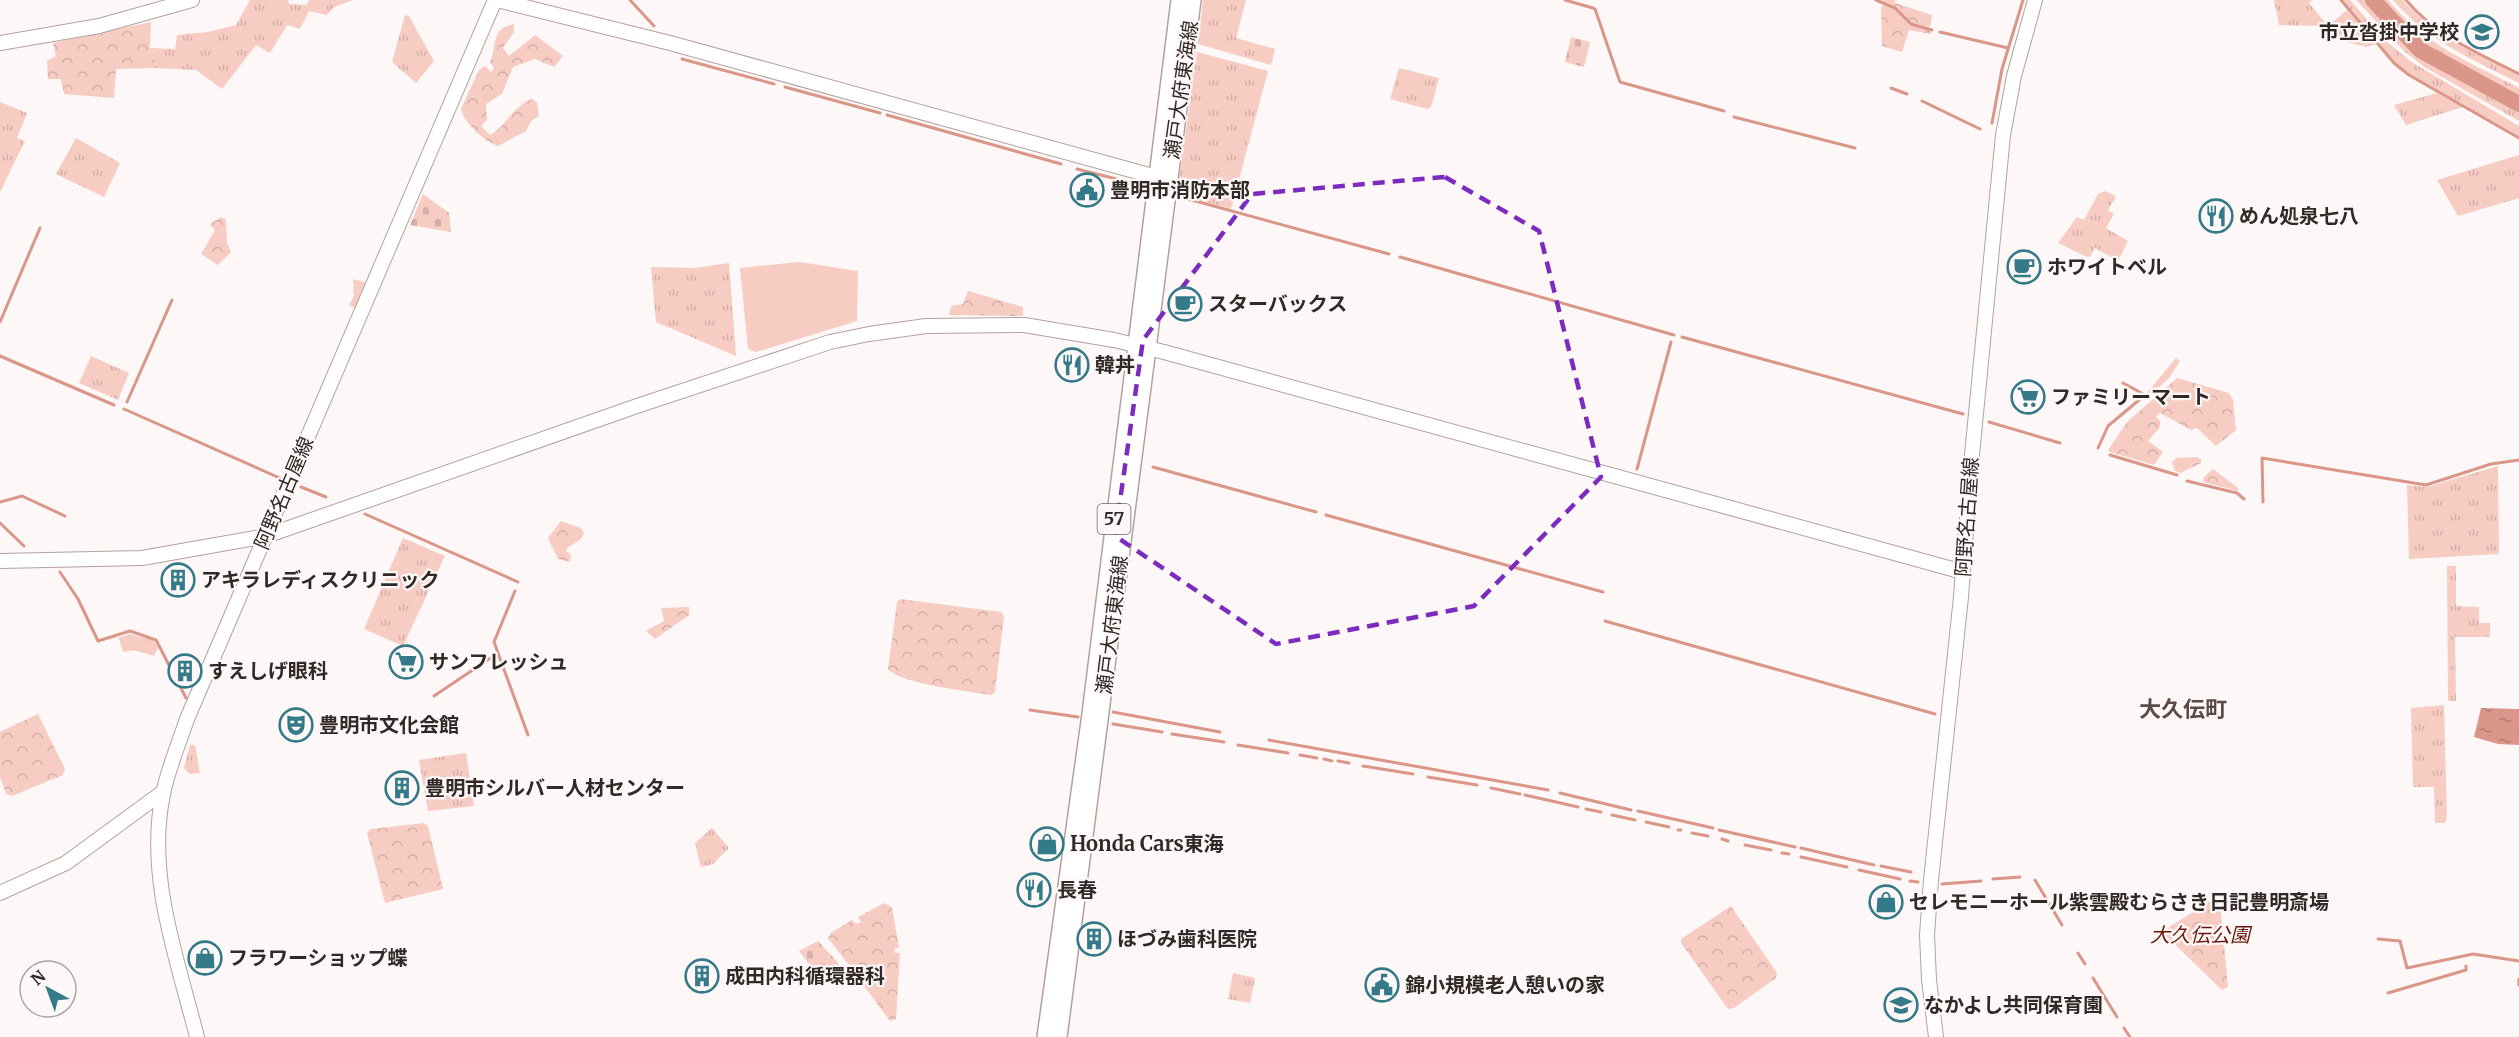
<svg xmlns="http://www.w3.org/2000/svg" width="2519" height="1037" font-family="Merriweather,'Noto Sans JP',serif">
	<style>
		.grass { fill: url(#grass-tufts) }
		.forest { fill: url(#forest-crowns) }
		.cemetery { fill: url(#cemetery-stones) }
		.pitch { fill: #f6ccc3 }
		.water { fill: url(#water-ripples) }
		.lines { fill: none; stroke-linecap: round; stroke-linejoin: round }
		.stream { stroke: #da9688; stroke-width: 3 }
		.river { stroke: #da9688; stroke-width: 16 }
		.secondary-casing { stroke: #b4a19d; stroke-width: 16 }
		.primary-casing { stroke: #b4a19d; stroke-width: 18 }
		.secondary { stroke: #fff; stroke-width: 14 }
		.primary { stroke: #fff; stroke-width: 15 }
		.marked { fill: none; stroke: #7b2cbf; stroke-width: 4.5; stroke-dasharray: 12 8; stroke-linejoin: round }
		.labels { text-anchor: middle; stroke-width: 4.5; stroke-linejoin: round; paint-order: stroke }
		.shield { fill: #fdf8f7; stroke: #6e6765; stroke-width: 1.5 }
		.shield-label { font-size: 18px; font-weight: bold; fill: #302927 }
		.poi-label { font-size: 20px; font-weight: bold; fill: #302927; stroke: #fdf8f7; text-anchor: start }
		.street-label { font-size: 20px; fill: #302927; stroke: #fdf8f7 }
		.park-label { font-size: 20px; font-style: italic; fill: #67180a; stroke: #fdf8f7 }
		.quarter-label { font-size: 22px; font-weight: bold; fill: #5b4a47; stroke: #fdf8f7 }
	</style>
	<defs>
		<pattern id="grass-tufts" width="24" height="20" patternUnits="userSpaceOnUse" patternTransform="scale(1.5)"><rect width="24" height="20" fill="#f6ccc3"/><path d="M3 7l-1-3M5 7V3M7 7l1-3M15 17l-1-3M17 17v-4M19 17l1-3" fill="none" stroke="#d3afa8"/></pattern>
		<pattern id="forest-crowns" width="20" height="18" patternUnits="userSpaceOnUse" patternTransform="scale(1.5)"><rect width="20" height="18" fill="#f6ccc3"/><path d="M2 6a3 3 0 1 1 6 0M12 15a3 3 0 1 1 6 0" fill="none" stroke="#d3afa8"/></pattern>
		<pattern id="cemetery-stones" width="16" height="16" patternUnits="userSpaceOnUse" patternTransform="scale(1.5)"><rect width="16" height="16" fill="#f6ccc3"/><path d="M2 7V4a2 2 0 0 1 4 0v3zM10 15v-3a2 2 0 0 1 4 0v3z" fill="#d3afa8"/></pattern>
		<pattern id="water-ripples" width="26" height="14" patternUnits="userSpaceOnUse" patternTransform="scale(1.5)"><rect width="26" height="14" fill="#da9688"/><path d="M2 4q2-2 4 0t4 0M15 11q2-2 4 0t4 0" fill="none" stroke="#b17a6f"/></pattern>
	</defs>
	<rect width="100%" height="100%" fill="#fdf8f7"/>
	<path class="grass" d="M250 0H288L289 4 307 5 309 0H353L334 7 327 15 309 11 300 29 287 25 270 53 256 45 222 89 196 70 155 68 154 53 150 48 175 49 177 35 208 32 236 25Z
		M1203 0H1246L1236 38 1275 49 1271 65 1198 44Z
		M2274 0H2312L2309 3 2328 26 2347 10 2376 44 2367 47 2346 42 2326 26 2279 25Z
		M2343 0H2350L2385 40 2410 61 2519 126V136L2410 74 2395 62Z
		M2356 0H2368L2391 27 2423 56 2519 111V121L2426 68 2405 52Z
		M2377 0H2388C2427 46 2467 61 2519 88V98L2425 49 2395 22Z
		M2393 0H2403C2434 37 2477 54 2519 76V83C2473 60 2427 40 2393 0Z
		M405 15 409 16 434 61 416 83 392 62Z
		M1197 52 1268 71 1231 209 1177 194Z
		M1399 68 1439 78 1431 107 1427 109 1390 99Z
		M2437 93 2463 107 2406 125 2394 105Z
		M0 102 27 113 17 138 25 141 0 192Z
		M76 138 120 163 104 197 56 174Z
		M2519 155V198L2458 216 2437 180Z
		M2105 191 2116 196 2108 210 2114 214 2106 228 2128 241 2118 261 2095 248 2090 257 2085 256 2058 243 2077 217 2084 220 2098 194Z
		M729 263 736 356 656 322 651 267 694 268Z
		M353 279 367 283 357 309 349 305 354 296Z
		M91 356 129 373 118 400 79 383Z
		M2498 466 2499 554 2409 559 2407 485 2427 487Z
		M403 538 445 556 403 646 364 629Z
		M2447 566H2456V606L2479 607V623H2490V637H2455L2456 701H2448Z
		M130 634 154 641 158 648 154 656 134 650 123 652 119 638Z
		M2444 705 2447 817 2445 823H2435L2434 787H2413L2411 708Z
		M190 745H195L200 773 190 774 184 768Z
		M466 753 474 806 428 811 419 760Z
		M712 828 729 848 713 864 701 867 695 843Z
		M1233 973 1255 978 1250 1003 1228 999Z"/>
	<path class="forest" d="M1880 0H1895V3L1932 15 1930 27 1911 23 1895 6Z
		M1885 4 1895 8 1910 25 1930 30 1931 34 1909 30 1902 52 1882 46 1881 7Z
		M151 22 150 48 154 53 155 68 116 69 114 98 64 94 61 79H48L47 61 56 56 53 43Z
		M514 24V32L503 48 509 56 535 35 563 56 554 67 535 59 513 67 502 94 486 104 487 120 481 126 490 135C506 126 514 105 532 99L537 103 539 116 531 121 526 131 498 146C485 142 464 123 461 109L479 70 485 66 491 72 494 68 490 62C497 48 490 28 514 24Z
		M221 217 226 220 227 243 231 252 218 265 201 254 215 230 210 224Z
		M968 291 1023 307V316L949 315 951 306 963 304Z
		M2176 358 2180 361 2169 378 2151 394 2147 393Z
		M2177 378 2229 393 2233 400 2236 430 2216 446 2197 428 2191 430 2160 413 2156 417 2160 421V427L2148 441 2163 452 2154 465 2110 452 2108 450 2127 422Z
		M2196 457 2201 459V463L2180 473 2175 471 2172 462 2177 458Z
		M2213 469 2238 488V491L2203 482 2204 477Z
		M561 521 581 528 584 533 581 539 567 548 566 551 571 555 570 562 558 559 548 538Z
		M900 599 1001 612 1004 616 995 692 991 695C969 691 900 684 888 669L897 602Z
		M689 607V615L655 639 646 631 664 621 661 608Z
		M38 714 65 769 63 775 12 796 6 794 0 777V732Z
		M424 823 428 826 443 889 385 903 367 833 371 829Z
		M2213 899 2220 902 2228 987 2222 990 2164 934 2165 930Z
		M884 903 892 907 899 948 894 949 895 953H900L896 1019 890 1021 861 982 865 980 861 976 859 978 828 938 831 933 852 920 856 924 861 922 858 917Z
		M1731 906 1777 973 1776 978 1734 1008 1728 1009 1681 943V939Z"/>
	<path class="cemetery" d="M1571 37 1590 42 1584 67 1565 62Z
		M423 194 449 213 451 232 410 225Z
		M818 941 841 966 822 981 799 951Z"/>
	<path class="pitch" d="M799 262 858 271 857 321 756 352 748 349 740 268Z"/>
	<path class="water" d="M2481 708 2519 709V745L2498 744 2474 737Z"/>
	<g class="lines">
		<path class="stream" d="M630 0 654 26
			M1565 0 1593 8
			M1876 0 1895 8 1911 24 1932 30
			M2341 0 2394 63 2409 75 2519 138
			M2406 0C2436 36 2478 53 2519 74
			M1595 9 1620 82 1724 111
			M1940 32 2008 48
			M682 59 774 84
			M785 87 880 113
			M1891 88 1907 94
			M1922 101 1980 129
			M887 115 1061 164
			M1734 117 1855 148
			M1992 123 2002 69 2023 0
			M1077 169 1144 186
			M1177 196 1389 254
			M1400 257 1674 335
			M0 322 40 228
			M1682 337 1963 414
			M0 356 114 405
			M127 402 172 300
			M124 409 282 479
			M1989 422 2060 443
			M2098 448 2108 426 2145 395 2123 383
			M2110 455 2177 475
			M1153 467 1316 512
			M1637 469 1671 342
			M2187 481 2237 493 2244 499
			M301 487 326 497
			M0 502 22 496 65 516
			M2263 502 2262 458 2426 485 2491 464 2519 460
			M365 514 518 582
			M1326 515 1603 592
			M0 523 24 546
			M60 572 78 599 98 641 130 631 156 640 186 698
			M515 591 494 642 528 735
			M1605 621 1935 714
			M434 696 498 653
			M1030 710 1078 717
			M1113 712 1220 732
			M1113 724 1162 732
			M1172 734 1224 742
			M1269 740 1548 790
			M1238 745 1288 753
			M1300 755 1317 758
			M1324 759 1332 761
			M1338 761 1349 763
			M1363 766 1413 774
			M1428 777 1477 785
			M1491 788 1520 794
			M1560 793 1631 810
			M1525 795 1578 807
			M1586 809 1601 812
			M1638 811 1713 828
			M1612 815 1635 820
			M1646 822 1669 827
			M1678 830H1681
			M1719 830 1795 847
			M1692 833 1708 836
			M1722 839 1728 841
			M1745 845 1771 850
			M1801 848 1874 865
			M1782 853 1789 854
			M1801 857 1847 867
			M1881 866 1911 872
			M1859 870 1900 879
			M1993 879 2020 877
			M2035 880 2062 925
			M1910 881 1918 882
			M1942 884 1981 881
			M2378 939 2400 941 2407 968 2473 954 2519 961
			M2078 953 2085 964
			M2093 978 2117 1017
			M2519 979V985
			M2388 993 2466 970V966
			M2124 1028 2130 1037"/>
		<path class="river" d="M2373 0 2420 50 2519 104"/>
		<g class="secondary-casing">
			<path id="secondary" d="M497 0 670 43 1167 180
				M0 43 99 26 192 0
				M0 561 142 558 266 536 637 406 830 342 869 334 926 326 1024 325 1114 340 1164 352 1963 572
				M0 893 66 863 163 792
				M197 1037C177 958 146 875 163 794 168 769 179 743 187 719L495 0
				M1936 1037 1929 980 1927 935 1931 880 1961 597 1971 465 2003 135 2014 76 2035 0"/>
		</g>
		<g class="primary-casing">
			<path id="primary" d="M1045 1037 1090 714 1179 0
				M1059 1037 1193 0"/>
		</g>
		<use href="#secondary" class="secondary"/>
		<use href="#primary" class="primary"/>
	</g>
	<path class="marked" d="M1445 177 1539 231 1601 477 1474 606 1276 644 1115 536 1143 340 1252 194Z"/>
	<defs>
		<g id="school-ring" transform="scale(1.725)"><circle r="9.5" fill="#fdf8f7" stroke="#357a88" stroke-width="1.5"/><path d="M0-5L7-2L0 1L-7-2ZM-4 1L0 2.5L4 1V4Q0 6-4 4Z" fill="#357a88"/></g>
		<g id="civic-ring" transform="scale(1.725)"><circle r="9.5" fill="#fdf8f7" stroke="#357a88" stroke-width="1.5"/><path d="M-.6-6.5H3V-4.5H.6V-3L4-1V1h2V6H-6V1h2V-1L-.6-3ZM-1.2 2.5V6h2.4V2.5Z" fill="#357a88"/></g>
		<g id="restaurant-ring" transform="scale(1.725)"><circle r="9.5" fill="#fdf8f7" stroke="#357a88" stroke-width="1.5"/><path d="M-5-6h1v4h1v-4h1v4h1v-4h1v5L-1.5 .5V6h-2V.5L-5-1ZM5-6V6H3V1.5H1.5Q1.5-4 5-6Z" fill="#357a88"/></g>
		<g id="cafe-ring" transform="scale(1.725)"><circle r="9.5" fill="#fdf8f7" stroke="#357a88" stroke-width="1.5"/><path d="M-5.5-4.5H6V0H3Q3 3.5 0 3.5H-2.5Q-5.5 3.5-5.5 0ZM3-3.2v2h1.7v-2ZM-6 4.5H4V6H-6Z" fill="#357a88"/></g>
		<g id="supermarket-ring" transform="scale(1.725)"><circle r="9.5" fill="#fdf8f7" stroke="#357a88" stroke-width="1.5"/><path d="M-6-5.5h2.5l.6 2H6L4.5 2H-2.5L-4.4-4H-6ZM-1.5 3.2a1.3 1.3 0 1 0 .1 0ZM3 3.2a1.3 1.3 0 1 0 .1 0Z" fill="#357a88"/></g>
		<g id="building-ring" transform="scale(1.725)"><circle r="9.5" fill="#fdf8f7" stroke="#357a88" stroke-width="1.5"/><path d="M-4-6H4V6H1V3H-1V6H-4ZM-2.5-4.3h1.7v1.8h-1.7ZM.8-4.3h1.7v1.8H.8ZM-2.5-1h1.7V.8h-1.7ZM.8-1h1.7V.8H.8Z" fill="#357a88"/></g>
		<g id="theatre-ring" transform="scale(1.725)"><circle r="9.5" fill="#fdf8f7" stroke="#357a88" stroke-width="1.5"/><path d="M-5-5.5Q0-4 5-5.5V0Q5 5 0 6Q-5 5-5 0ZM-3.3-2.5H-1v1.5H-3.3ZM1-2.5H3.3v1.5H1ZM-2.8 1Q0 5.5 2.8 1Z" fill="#357a88"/></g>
		<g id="shop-ring" transform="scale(1.725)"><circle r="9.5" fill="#fdf8f7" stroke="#357a88" stroke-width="1.5"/><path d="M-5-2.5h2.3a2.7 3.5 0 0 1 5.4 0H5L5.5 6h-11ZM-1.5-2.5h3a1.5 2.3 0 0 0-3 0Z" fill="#357a88"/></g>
	</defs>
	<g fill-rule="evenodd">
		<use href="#school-ring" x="2482" y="32"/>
		<use href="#civic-ring" x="1087" y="190"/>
		<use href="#restaurant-ring" x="2216" y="216"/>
		<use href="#cafe-ring" x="2024" y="267"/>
		<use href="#cafe-ring" x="1185" y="304"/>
		<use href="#restaurant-ring" x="1072" y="365"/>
		<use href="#supermarket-ring" x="2028" y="397"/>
		<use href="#building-ring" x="178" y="580"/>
		<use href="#supermarket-ring" x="406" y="662"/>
		<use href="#building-ring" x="185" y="671"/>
		<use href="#theatre-ring" x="296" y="725"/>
		<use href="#building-ring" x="402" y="788"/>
		<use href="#shop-ring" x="1047" y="844"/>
		<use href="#restaurant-ring" x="1034" y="890"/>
		<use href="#shop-ring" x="1886" y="902"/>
		<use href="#building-ring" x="1094" y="939"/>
		<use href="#shop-ring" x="205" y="958"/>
		<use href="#building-ring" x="702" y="976"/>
		<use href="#civic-ring" x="1382" y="985"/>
		<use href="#school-ring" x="1901" y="1005"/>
	</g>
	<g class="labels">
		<rect class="shield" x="1097.5" y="504" width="33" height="30" rx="4.5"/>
		<g class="shield-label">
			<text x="1114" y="525">57</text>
		</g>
		<g class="poi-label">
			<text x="2459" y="39" text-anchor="end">市立沓掛中学校</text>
			<text x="1110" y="197">豊明市消防本部</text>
			<text x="2239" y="223">めん処泉七八</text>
			<text x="2047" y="274">ホワイトベル</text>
			<text x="1208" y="311">スターバックス</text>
			<text x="1095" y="372">韓丼</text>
			<text x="2051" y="404">ファミリーマート</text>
			<text x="201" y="587">アキラレディスクリニック</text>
			<text x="429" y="669">サンフレッシュ</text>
			<text x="208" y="678">すえしげ眼科</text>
			<text x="319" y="732">豊明市文化会館</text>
			<text x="425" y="795">豊明市シルバー人材センター</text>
			<text x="1070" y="851">Honda Cars東海</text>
			<text x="1057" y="897">長春</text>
			<text x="1909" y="909">セレモニーホール紫雲殿むらさき日記豊明斎場</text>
			<text x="1117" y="946">ほづみ歯科医院</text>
			<text x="228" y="965">フラワーショップ蝶</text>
			<text x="725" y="983">成田内科循環器科</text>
			<text x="1405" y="992">錦小規模老人憩いの家</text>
			<text x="1924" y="1012">なかよし共同保育園</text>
		</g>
		<g class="street-label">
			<text transform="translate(1181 90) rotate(-82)" y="7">瀬戸大府東海線</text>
			<text transform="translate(284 493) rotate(-67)" y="7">阿野名古屋線</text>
			<text transform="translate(1967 517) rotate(-86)" y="7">阿野名古屋線</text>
			<text transform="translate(1112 625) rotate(-83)" y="7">瀬戸大府東海線</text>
		</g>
		<g class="park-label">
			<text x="2200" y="942">大久伝公園</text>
		</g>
		<g class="quarter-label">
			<text x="2183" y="717">大久伝町</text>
		</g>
	</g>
	<g transform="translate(48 989) rotate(319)"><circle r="28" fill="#fdf8f7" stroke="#aba5a4" stroke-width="1.5"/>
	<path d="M0-4.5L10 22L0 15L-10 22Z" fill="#357a88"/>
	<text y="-9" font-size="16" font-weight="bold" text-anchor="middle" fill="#302927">N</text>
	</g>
</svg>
